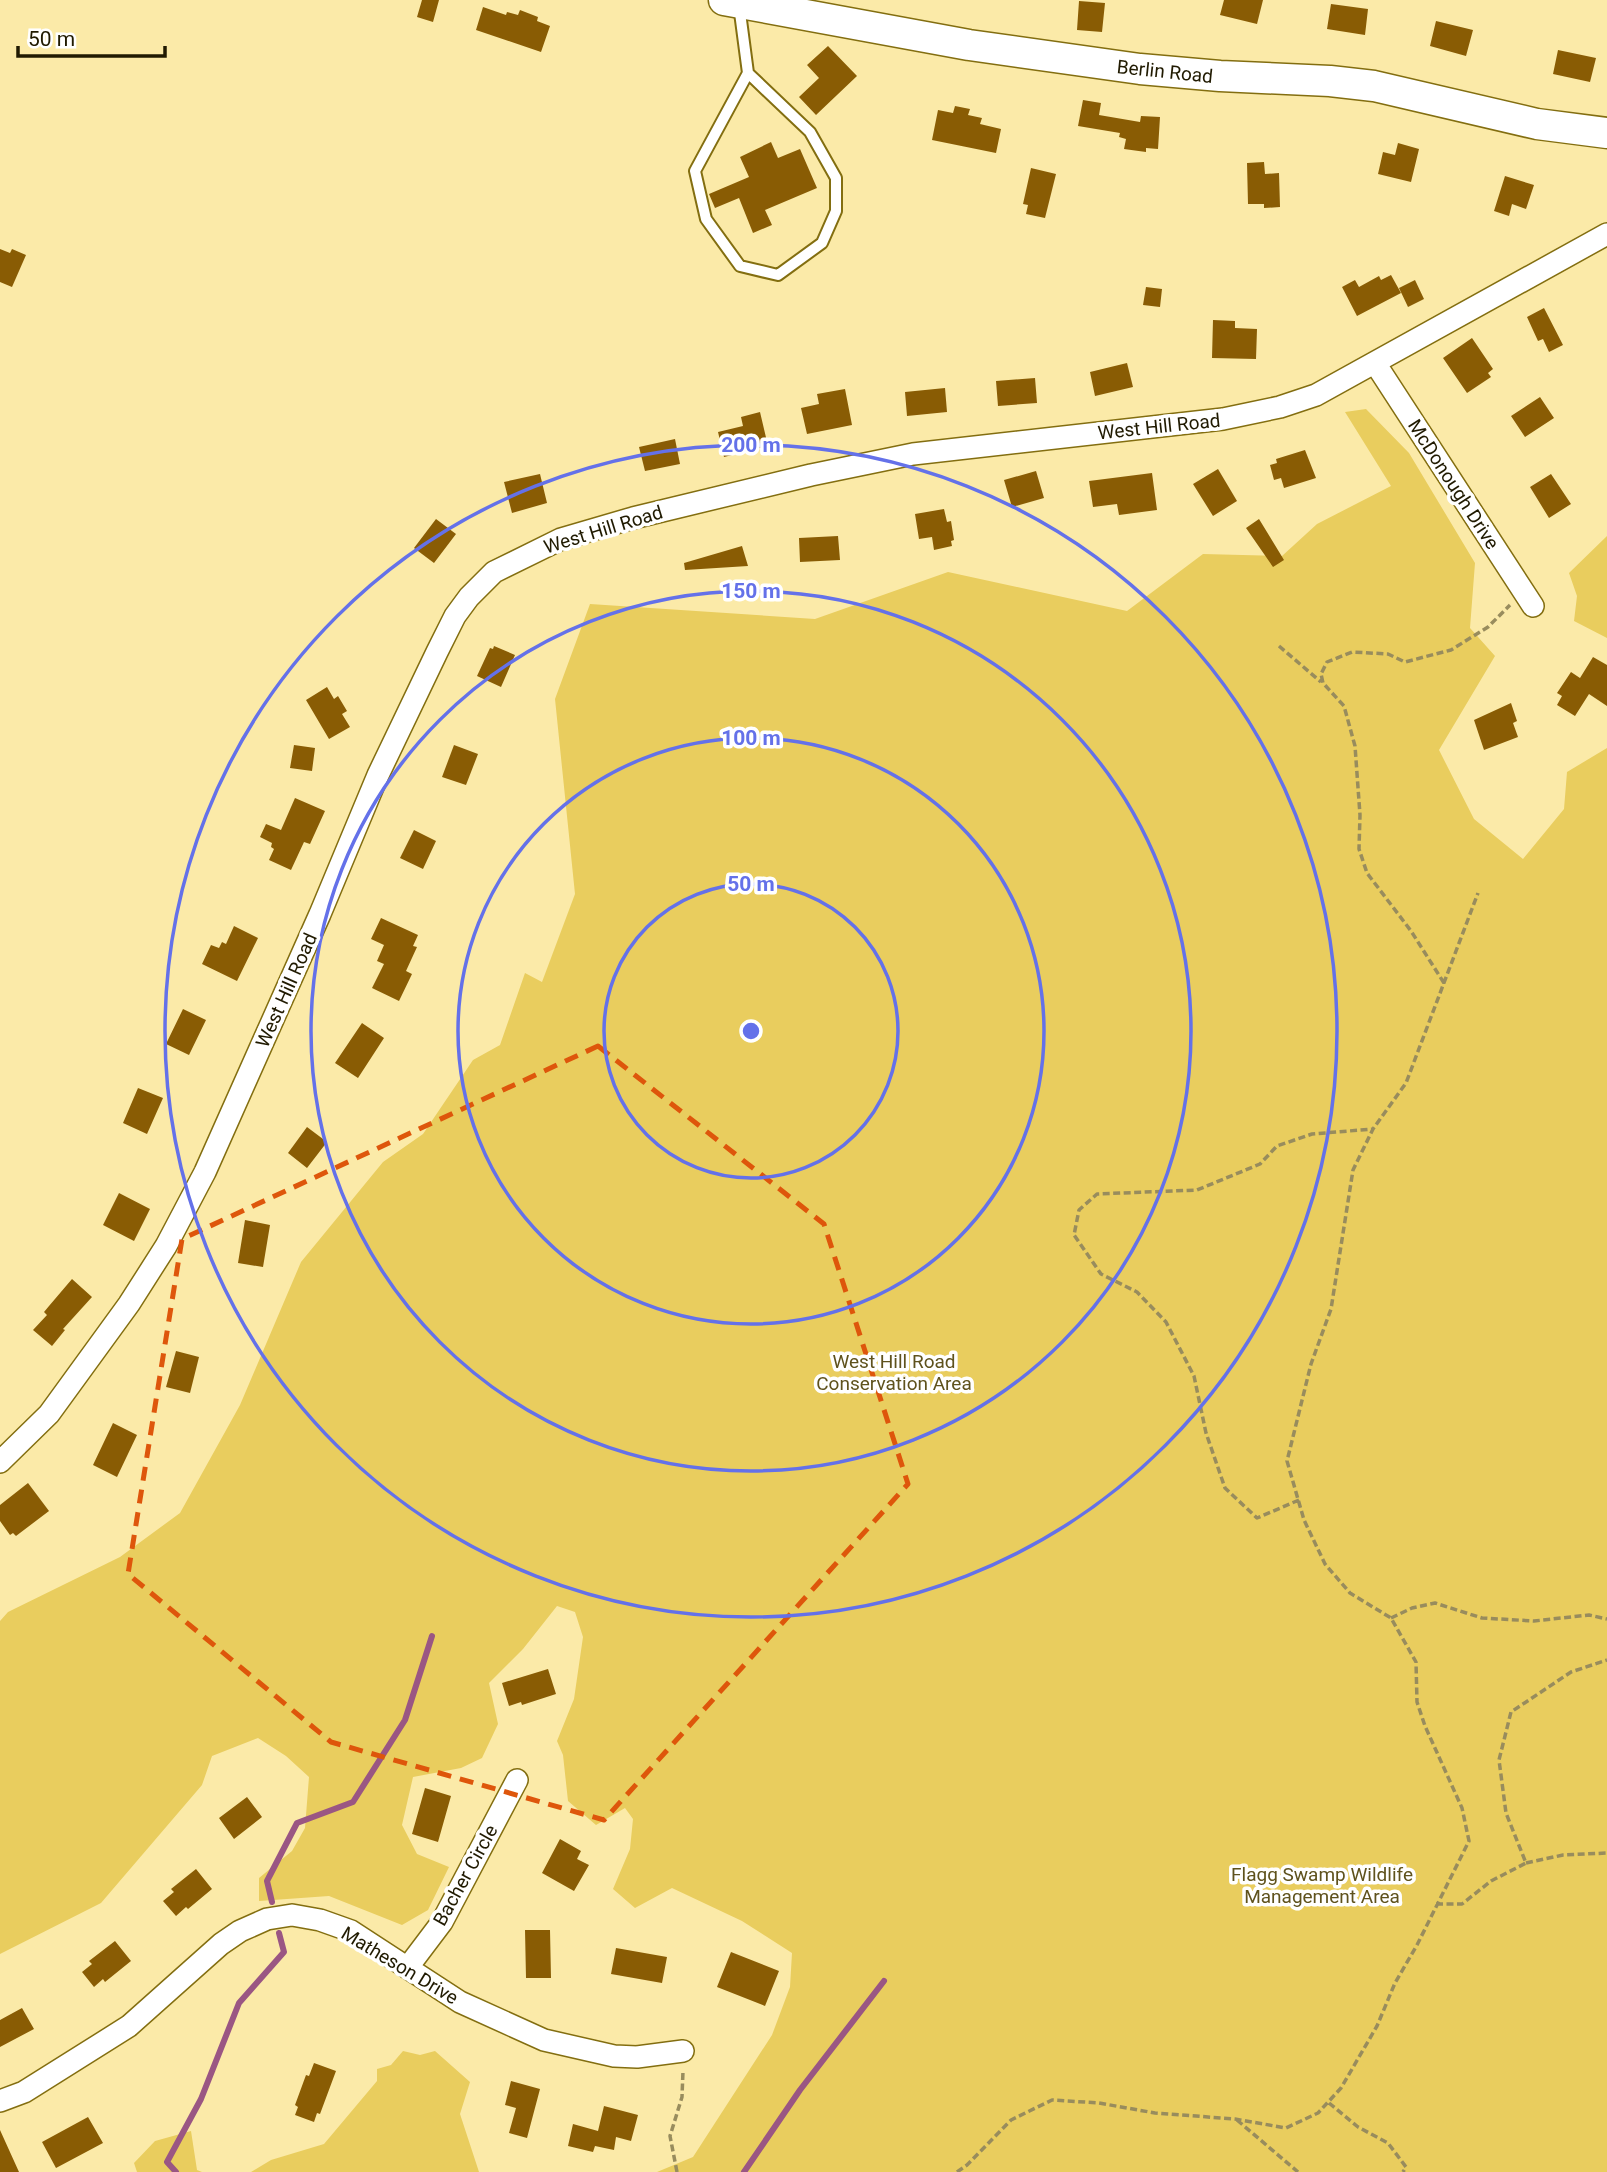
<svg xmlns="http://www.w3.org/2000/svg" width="1607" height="2172" font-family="Roboto,sans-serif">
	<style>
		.green { fill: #e9cd5e }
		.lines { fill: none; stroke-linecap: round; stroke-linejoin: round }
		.stream { stroke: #9a5683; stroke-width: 6 }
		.building { fill: #895c04 }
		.lane-casing { stroke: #836e10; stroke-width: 14 }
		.street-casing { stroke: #836e10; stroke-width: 24 }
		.secondary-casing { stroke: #836e10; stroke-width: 33 }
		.path { stroke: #988c5d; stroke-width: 3.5; stroke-dasharray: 7 3.5; stroke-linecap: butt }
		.lane { stroke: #fff; stroke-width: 10 }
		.street { stroke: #fff; stroke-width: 21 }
		.secondary { stroke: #fff; stroke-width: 30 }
		.marked { fill: none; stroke: #de560b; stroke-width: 5; stroke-dasharray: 14 9; stroke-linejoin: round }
		.ring { fill: none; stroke: #6471e9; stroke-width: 3.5 }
		.labels { text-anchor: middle; stroke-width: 7; stroke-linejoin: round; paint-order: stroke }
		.street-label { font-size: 19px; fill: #201a01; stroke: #fff }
		.park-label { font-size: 19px; fill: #5f521d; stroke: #fff }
		.centre { fill: #6471e9; stroke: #fff; stroke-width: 3.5 }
		.ring-label { font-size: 21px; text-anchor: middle; font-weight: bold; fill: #6471e9; stroke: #fff; stroke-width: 7; stroke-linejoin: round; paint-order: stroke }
	</style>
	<rect width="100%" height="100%" fill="#fbeaa8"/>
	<path class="green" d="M1366 409 1409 453 1475 563 1470 628 1495 656 1439 750 1474 819 1523 859 1564 809 1567 772 1607 748V2172H657L693 2157 772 2035 790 1987 792 1953 742 1921 672 1888 635 1908 613 1889 630 1849 633 1819 625 1808 596 1825 568 1801 563 1755 557 1741 574 1699 583 1637 575 1612 557 1606 523 1649 489 1683 498 1724 482 1758 461 1768 413 1777 402 1825 417 1854 449 1867 428 1910 402 1925 329 1896 259 1901V1878L292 1851 305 1828 309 1777 286 1756 258 1738 212 1756 202 1785 101 1903 0 1954V1621L8 1612 120 1557 180 1513 240 1405 301 1262 383 1162 423 1134 473 1060 500 1045 525 973 542 982 575 894 555 699 590 604 815 619 948 572 1127 611 1203 554 1282 556 1317 524 1391 486 1345 412Z
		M1607 536V638L1574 621 1577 596 1569 573Z
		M403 2051 420 2055 435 2051 470 2082 460 2114 479 2172H251L271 2160 324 2144 377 2081V2069L391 2065Z
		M191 2131 197 2170 202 2172H137L134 2163 155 2141Z"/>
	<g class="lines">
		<path class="stream" d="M272 1902 267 1881 297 1823 353 1802 405 1720 432 1636
			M176 2172 167 2162 201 2099 239 2003 284 1952 279 1933
			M744 2172 800 2090 884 1981"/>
	</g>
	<path class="building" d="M422 0H439L433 22 417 17Z
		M1224 0H1263L1257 24 1220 15Z
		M1079 1 1105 3 1102 32 1077 30Z
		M1331 4 1368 9 1365 35 1327 29Z
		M483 7 506 15 507 12 518 15 520 10 538 17 537 21 550 26 541 52 476 30Z
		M1436 21 1473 30 1466 56 1430 46Z
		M828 46 857 76 816 115 799 97 819 78 807 65Z
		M1558 50 1596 58 1590 82 1553 74Z
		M1083 100 1101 103 1099 115 1140 122 1141 116 1160 117 1158 149 1146 148V152L1124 149 1126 139 1119 137 1120 133 1078 126Z
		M955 106 970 109 968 115 982 118 980 124 1001 129 996 153 932 140 938 110 953 113Z
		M771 142 778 158 800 149 817 188 765 210 772 225 753 233 739 198 715 208 709 194 749 177 740 157Z
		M1398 143 1419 149 1411 182 1378 174 1383 152 1395 155Z
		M1264 162 1265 174 1279 173 1280 207 1264 208V204H1248L1247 163Z
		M1031 168 1056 174 1045 218 1026 214 1028 205 1023 204Z
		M1505 176 1534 185 1526 209 1512 204 1509 216 1494 211Z
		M0 249 10 253 12 249 26 255 12 287 0 282Z
		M1391 275 1401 293 1357 316 1342 287 1355 280 1359 287 1379 276 1381 280Z
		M1415 280 1424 299 1408 307 1399 288Z
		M1146 287 1162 289 1160 307 1143 305Z
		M1544 308 1563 345 1549 352 1543 339 1538 341 1527 317Z
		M1213 320 1235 321V328L1257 329 1256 359 1212 358Z
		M1472 338 1493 369 1488 373 1491 377 1467 393 1443 358Z
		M1127 363 1133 387 1095 396 1090 372Z
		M1035 378 1037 403 998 406 996 381Z
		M945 388 947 412 907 416 905 392Z
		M845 389 852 425 807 434 801 408 819 404 817 394Z
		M1540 397 1554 418 1525 437 1511 416Z
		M760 412 768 446 724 457 718 432 743 426 741 417Z
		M675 439 680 464 645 471 639 447Z
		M1305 450 1316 478 1284 488 1281 478 1274 480 1270 465 1277 463 1276 459Z
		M1218 469 1237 501 1213 516 1193 484Z
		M1036 471 1044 498 1012 507 1004 480Z
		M1152 473 1157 510 1119 515 1117 504 1093 507 1089 481Z
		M540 474 547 503 512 513 504 482Z
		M1551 474 1571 504 1549 518 1530 487Z
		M944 509 947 522 951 521 954 540 951 541 952 546 934 550 932 537 919 539 915 514Z
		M436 519 456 534 434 563 414 548Z
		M1259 519 1284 560 1273 567 1246 528Z
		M838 536 840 560 800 562 799 538Z
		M742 546 748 566 685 570 684 563Z
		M494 646 515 655 501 687 477 676 490 648 493 649Z
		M1593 657 1607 665V706L1589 694 1575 716 1557 705 1562 696 1557 693 1571 672 1580 678Z
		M327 687 334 699 338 696 347 711 342 714 350 727 329 739 306 700Z
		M1511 703 1517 721 1513 723 1518 737 1484 750 1474 720Z
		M294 745 315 748 312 771 290 768Z
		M454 745 478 754 466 785 442 777Z
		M295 798 325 811 310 844 304 842 291 870 269 860 274 849 271 847 272 843 260 837 266 824 281 830Z
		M414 830 436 841 423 869 400 858Z
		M381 918 418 935 413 946 417 947 406 971 412 974 399 1001 372 988 384 964 377 961 384 945 371 939Z
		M234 926 258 938 237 981 202 964 211 945 219 948 222 942 226 944Z
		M183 1009 206 1020 189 1055 166 1044Z
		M362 1023 384 1038 358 1078 335 1063Z
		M138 1088 163 1098 147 1134 123 1123Z
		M307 1127 327 1142 307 1168 288 1153Z
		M119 1193 150 1209 134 1241 103 1225Z
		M245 1220 270 1225 263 1267 238 1263Z
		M72 1279 92 1297 63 1329 65 1330 52 1346 33 1330 47 1315 44 1312 49 1306Z
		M176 1351 199 1357 190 1393 166 1387Z
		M113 1423 137 1435 117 1477 93 1465Z
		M28 1483 49 1511 16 1536 13 1533 10 1535 0 1521V1505Z
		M548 1669 556 1694 522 1705 521 1702 509 1706 502 1683Z
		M425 1788 451 1796 438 1842 412 1834Z
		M247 1797 262 1817 234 1839 219 1818Z
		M560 1839 581 1851 577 1859 589 1865 574 1891 542 1873Z
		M196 1869 212 1889 188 1909 186 1907 176 1916 163 1901 174 1892 171 1889Z
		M525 1930H550L551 1978H526Z
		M115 1941 131 1961 105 1982 103 1979 94 1987 82 1972 92 1964 89 1961Z
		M616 1948 667 1957 662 1983 611 1974Z
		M731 1952 779 1971 765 2006 717 1987Z
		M22 2008 34 2029 0 2047V2020Z
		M314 2063 336 2071 320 2114 317 2113 314 2122 295 2115 298 2107 295 2105 306 2075 309 2076Z
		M511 2081 540 2089 527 2138 509 2133 516 2108 505 2105Z
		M604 2106 638 2115 631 2141 616 2137 614 2150 595 2146 593 2152 568 2146 573 2124 598 2131Z
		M88 2117 103 2143 56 2168 42 2142Z
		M0 2130 19 2172H0Z"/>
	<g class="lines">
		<g class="lane-casing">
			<path id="lane" d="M739 5 748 73 695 171 706 219 740 266 778 275 822 243 836 211V178L810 132 748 73"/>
		</g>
		<g class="street-casing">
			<path id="street" d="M1375 363 1533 606
				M0 1462 49 1414 129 1304 166 1246 205 1172 320 914 378 775 437 652 455 616 469 597 494 572 561 539 633 518 811 475 913 454 1223 419 1280 407 1316 395 1607 234
				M408 1967 442 1922 517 1780
				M0 2101 24 2092 129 2026 221 1944 240 1931 267 1919 292 1915 320 1920 351 1931 460 2002 544 2040 614 2056 637 2057 683 2051"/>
		</g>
		<g class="secondary-casing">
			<path id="secondary" d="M724 0 969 45 1140 69 1220 76 1330 81 1374 86 1537 124 1607 133"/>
		</g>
		<path class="path" d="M1279 646 1321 682
			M1444 983 1411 931 1367 873 1359 849 1360 815 1355 746 1344 706 1323 683 1321 674 1327 662 1352 652 1388 654 1405 662 1451 650 1488 627 1510 605
			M1299 1500 1257 1518 1225 1488 1206 1433 1194 1376 1166 1322 1137 1292 1101 1274 1074 1235 1079 1210 1097 1194 1197 1190 1260 1164 1277 1146 1312 1134 1373 1129
			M1391 1618 1412 1608 1435 1603 1482 1618 1534 1621 1589 1615 1607 1619
			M1526 1863 1563 1855 1607 1853
			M1436 1904H1462L1491 1881 1526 1863 1506 1813 1499 1760 1511 1712 1571 1672 1607 1660
			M1329 2103 1358 2127 1388 2143 1406 2167 1403 2172
			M1237 2120 1298 2172
			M677 2172 670 2136 682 2097 683 2071
			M957 2172 967 2165 1011 2120 1052 2100 1099 2103 1155 2113 1235 2119 1286 2128 1318 2113 1341 2088 1377 2026 1395 1983 1417 1945 1469 1841 1462 1808 1425 1726 1417 1702 1416 1662 1391 1618 1350 1593 1325 1564 1304 1520 1287 1461 1311 1364 1331 1309 1353 1170 1373 1129 1406 1083 1478 893"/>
		<use href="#lane" class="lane"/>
		<use href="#street" class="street"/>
		<use href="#secondary" class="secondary"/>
	</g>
	<path class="marked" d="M598 1046 824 1224 908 1484 604 1820 331 1742 128 1574 182 1239Z"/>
	<g class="ring">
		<circle cx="751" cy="1031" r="147"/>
		<circle cx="751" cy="1031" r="293"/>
		<circle cx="751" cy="1031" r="440"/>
		<circle cx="751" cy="1031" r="586"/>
	</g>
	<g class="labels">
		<g class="street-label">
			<text transform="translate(1165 71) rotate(6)" y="7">Berlin Road</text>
			<text transform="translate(1159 426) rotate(-6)" y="7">West Hill Road</text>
			<text transform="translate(1454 484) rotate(57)" y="7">McDonough Drive</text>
			<text transform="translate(603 529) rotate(-17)" y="7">West Hill Road</text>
			<text transform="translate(286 990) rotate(-66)" y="7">West Hill Road</text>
			<text transform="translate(465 1875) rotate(-61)" y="7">Bacher Circle</text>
			<text transform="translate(400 1965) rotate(31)" y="7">Matheson Drive</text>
		</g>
		<g class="park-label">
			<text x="894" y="1368">West Hill Road<tspan x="894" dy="22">Conservation Area</tspan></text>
			<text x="1322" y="1881">Flagg Swamp Wildlife<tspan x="1322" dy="22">Management Area</tspan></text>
		</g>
	</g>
	<circle cx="751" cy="1031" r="10" class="centre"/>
	<g class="ring-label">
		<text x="751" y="452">200 m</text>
		<text x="751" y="598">150 m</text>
		<text x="751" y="745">100 m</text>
		<text x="751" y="891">50 m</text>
	</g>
	<path d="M18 46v10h147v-10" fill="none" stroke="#201a01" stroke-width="3.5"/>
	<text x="28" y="46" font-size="21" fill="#201a01" stroke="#ffffff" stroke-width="5" paint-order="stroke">50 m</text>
</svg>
